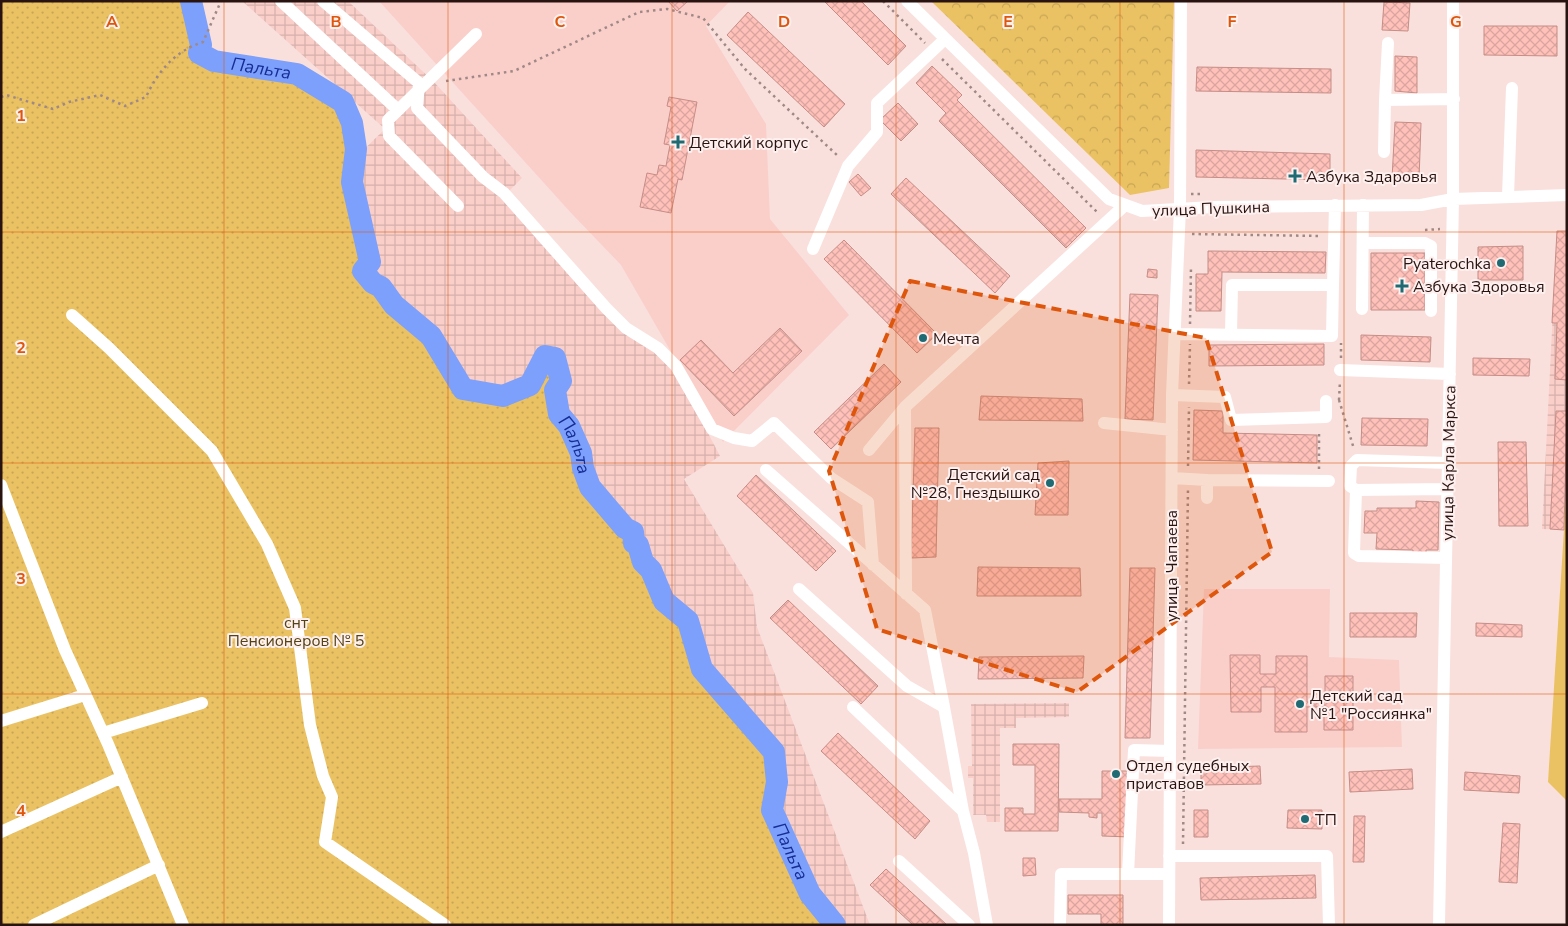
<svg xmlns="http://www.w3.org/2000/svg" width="1568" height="926" font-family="'Nunito Sans',sans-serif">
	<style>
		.built { fill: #facfca }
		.industrial { fill: url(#industrial-grid) }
		.forest { fill: url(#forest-crowns) }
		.park { fill: #eac263 }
		.garden { fill: url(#garden-dots) }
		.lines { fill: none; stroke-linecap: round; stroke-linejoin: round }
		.river { stroke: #7ca0fb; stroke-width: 22 }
		.building { fill: url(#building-cross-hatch); stroke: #c68d86 }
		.path { stroke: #9f8885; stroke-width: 2.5; stroke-dasharray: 2.5 4; stroke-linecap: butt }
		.minor { stroke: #fff; stroke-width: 12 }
		.marked { fill: #de560c; fill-opacity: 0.2; stroke: #de560c; stroke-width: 4; stroke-dasharray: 10 6; stroke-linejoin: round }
		.grid { fill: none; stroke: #de560c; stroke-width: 1; stroke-opacity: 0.55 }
		.poi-dot { fill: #1f6a73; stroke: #fdf0ee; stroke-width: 2 }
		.labels { text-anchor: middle; stroke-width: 4; stroke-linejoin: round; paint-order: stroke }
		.poi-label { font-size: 16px; fill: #281311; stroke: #fdf0ee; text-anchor: start }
		.street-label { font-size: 16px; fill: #281311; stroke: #fdf0ee }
		.park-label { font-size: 16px; fill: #564314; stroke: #fdf0ee }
		.water-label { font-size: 18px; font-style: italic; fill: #162d94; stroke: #fdf0ee }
		.grid-label { font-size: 16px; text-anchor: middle; font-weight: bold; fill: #de560c; stroke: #fdf0ee; stroke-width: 4; stroke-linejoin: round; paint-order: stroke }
	</style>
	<defs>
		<pattern id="industrial-grid" width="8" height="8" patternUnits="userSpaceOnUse" patternTransform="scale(1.25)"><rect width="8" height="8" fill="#facfca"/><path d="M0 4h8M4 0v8" fill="none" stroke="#d6b1ac"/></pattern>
		<pattern id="forest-crowns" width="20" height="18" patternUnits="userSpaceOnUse" patternTransform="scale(1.25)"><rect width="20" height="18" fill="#eac263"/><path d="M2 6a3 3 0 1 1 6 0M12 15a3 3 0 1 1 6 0" fill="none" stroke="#c9a655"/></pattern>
		<pattern id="garden-dots" width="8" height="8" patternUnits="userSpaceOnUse" patternTransform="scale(1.25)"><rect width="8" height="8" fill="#eac263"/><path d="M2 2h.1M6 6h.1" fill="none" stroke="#c9a655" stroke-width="1.8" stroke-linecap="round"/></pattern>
		<pattern id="building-cross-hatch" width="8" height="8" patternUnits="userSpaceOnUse" patternTransform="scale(1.25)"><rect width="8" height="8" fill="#ffc1ba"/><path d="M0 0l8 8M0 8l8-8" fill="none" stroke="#dba59f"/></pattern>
	</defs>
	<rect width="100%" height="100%" fill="#f9e0dc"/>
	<path class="built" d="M379 1H730L706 26 766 124 770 219 849 315 723 442 621 265 572 214Z
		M1204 589H1330L1329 657 1399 660 1402 747 1198 749Z"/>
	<path class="industrial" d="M242 1H348L434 82 522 178 507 193 627 325 662 345 720 456 684 479 753 593 757 627 870 925H835L810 894 772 810 777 782 774 752 702 669 688 621 664 601 651 570 643 562 638 545 634 543 633 532 625 528 590 487 583 468 581 452 569 426 559 414 555 390 545 356 530 385 503 396 463 389 432 336 394 305 381 287 373 283 363 271 356 192 352 182 354 159 385 129Z
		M1557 231H1567V482L1564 530 1542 529Z
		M1069 703V717L1016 718V728H1000V822H987L986 815H973V778H968V766H972L971 704Z"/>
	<path class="forest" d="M931 1H1174L1169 188 1130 195Z"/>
	<path class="park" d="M1567 482V801L1548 782Z"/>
	<path class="garden" d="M1 1H191L201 45 200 53 214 61 297 74 343 102 352 123 356 149 352 182 370 262 363 271 373 283 381 287 394 305 431 336 463 389 503 396 530 385 545 356 555 358 561 381 555 390 559 414 569 426 581 453 583 468 590 487 625 528 633 532 634 543 638 545 643 562 651 570 664 601 688 621 702 669 774 752 777 782 772 810 810 894 835 925H1Z"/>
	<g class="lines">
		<path class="river" id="s1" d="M191 1 201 45 199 53 214 61 297 74 343 102 352 123 356 149 352 182 370 262 363 271 373 283 381 287 394 305 431 336 463 389 503 396 530 385 545 356 555 358 561 381 555 390 559 414 569 426 581 453 583 468 590 487 625 528 633 532 634 543 638 545 643 562 651 570 664 601 688 621 702 669 774 752 777 782 772 810 810 894 835 925"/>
	</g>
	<path class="building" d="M668 1H688L677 11Z
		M824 1H861L906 46 888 65Z
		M1384 2 1410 3 1408 31 1382 30Z
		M748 12 845 104 824 127 727 35Z
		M1484 26H1557V56L1484 55Z
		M1395 56 1417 57V93L1395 91Z
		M932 66 962 95 957 100 1086 228 1066 248 939 121 946 113 916 83Z
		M1197 67 1331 69V93L1196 91Z
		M669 97 697 102 682 180 678 179 671 213 640 207 647 173 657 175 659 165 666 166 670 145 664 144 671 107 667 106Z
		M898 103 918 124 901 141 880 120Z
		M1395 122 1421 123 1419 180 1392 179Z
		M1196 150 1330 154V180L1196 177Z
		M858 174 871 188 861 196 849 182Z
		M906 178 1010 276 995 293 891 194Z
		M1557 231H1567V380L1555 379 1557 323H1552Z
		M844 240 937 334 917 353 824 259Z
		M1523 246V280H1478V247Z
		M1208 251 1326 252 1325 273 1222 272 1221 311H1196V274H1208Z
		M1371 253H1425V310H1371Z
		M1148 269 1157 270V278L1147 277Z
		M1130 294 1158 295 1153 420 1125 419Z
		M780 328 802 351 734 416 680 360 701 340 733 373Z
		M1361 335 1431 337 1430 362 1361 360Z
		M1324 344V365L1209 366V345Z
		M1473 358 1530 359 1529 376 1473 375Z
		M884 364 901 382 831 449 814 432Z
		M981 396 1082 399 1083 421 979 420Z
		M1194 410 1223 411V433L1317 435V463L1193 460Z
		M1556 411H1567L1564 530 1550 529Z
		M1362 418 1428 419 1427 446 1361 445Z
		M915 428H939L936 557 911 558Z
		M1498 442H1526L1528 526H1499Z
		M1069 461 1068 515H1035L1038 463Z
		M756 475 836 551 816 571 737 496Z
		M1416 501 1439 502 1438 550H1426V556H1413V550L1376 549 1377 533H1364L1365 511H1377V508H1416Z
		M978 567 1080 568 1081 596H977Z
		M1130 568H1155L1150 738H1125Z
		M788 600 878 686 861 704 770 618Z
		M1350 613H1417L1416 637H1350Z
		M1476 623 1522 625V637L1476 636Z
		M1230 655H1260V674H1276V656H1307V702H1325V676H1353V730H1324V707H1307V732H1275V687H1261V712H1231Z
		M1084 656 1083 678 978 679 979 657Z
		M838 733 930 821 915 839 821 751Z
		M1013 744H1059L1058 831H1005V808H1023V814H1035V765H1013Z
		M1260 766 1261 784 1201 785V768Z
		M1412 769 1413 789 1350 792 1349 772Z
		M1102 771H1130V837L1102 836V813H1097V818L1089 817V813L1059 812V799H1102Z
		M1465 772 1520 776 1519 793 1464 790Z
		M1194 810H1208V837H1194Z
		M1288 810H1322V829L1287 828Z
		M1354 816H1365L1364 862H1353Z
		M1503 823 1520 824 1517 883 1499 882Z
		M1023 858H1035L1036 875 1023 876Z
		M886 869 947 925H913L870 885Z
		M1315 875 1316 898 1201 900 1200 878Z
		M1068 895H1123V925H1101V914H1068Z"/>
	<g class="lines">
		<path class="path" d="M883 1 925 43
			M942 59 1098 213
			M446 81 514 71 639 12 667 9 703 18 745 69 839 157
			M1 97 6 95 53 109 69 102 100 95 125 106 146 97C158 71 175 51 203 42L221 1
			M1191 194H1203
			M1425 230 1440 229
			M1192 234 1322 236
			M1190 324 1191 267
			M1341 358V343
			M1189 384 1190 344
			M1339 400 1340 381
			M1339 400 1354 449
			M1188 466 1189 407
			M1319 469V430
			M1183 844 1188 489"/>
		<path class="minor" d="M281 1 398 110
			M323 1 419 83 417 108 483 177 504 193 606 308 626 328 658 348 676 366 712 429 734 438 752 441 774 423 831 478 868 502 873 565
			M907 1 1109 199 1142 211 1213 207 1421 205 1453 199 1567 195
			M1385 100 1388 43
			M1384 152 1385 100 1454 99
			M1508 196 1512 88
			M458 206 389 136 388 120 476 34
			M1363 243H1425L1431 246V311
			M813 249 848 166 877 132V103L945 39
			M1333 285 1335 205
			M1362 309 1363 205
			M72 315 109 348 212 451 267 544 295 608 310 725 323 776 332 797 325 842 445 925
			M1175 334 1332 336 1333 285H1232L1231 334
			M1340 370 1450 374
			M1172 395 1225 397 1231 420 1326 417V401
			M905 407 906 594
			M1104 423 1172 430
			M869 450 905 407 1124 206
			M766 470 925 610 944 707
			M1172 478 1207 480V498
			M1207 480 1329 481
			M1 485 65 650 108 744 183 925
			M1356 490 1350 486 1351 466 1357 460 1448 463
			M1446 558 1359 556 1354 553 1356 490 1447 489
			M799 589 907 686 944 707 963 811
			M853 707 963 811 974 853 987 925
			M1 721 85 695
			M103 733 202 703
			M1 832 122 777
			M1169 856H1327L1329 925
			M899 861 969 925
			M1128 874 1134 750 1170 751
			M34 925 159 865
			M1060 925 1061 874H1169
			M1169 925 1172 395 1180 208 1181 1
			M1439 925 1453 199V1"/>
	</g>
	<path class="marked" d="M910 281 1206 338 1272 552 1077 692 877 629 829 471Z"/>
	<path class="grid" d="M224 1V925M448 1V925M672 1V925M896 1V925M1120 1V925M1344 1V925M1 232H1567M1 463H1567M1 694H1567"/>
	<g class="poi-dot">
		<path d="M675.5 134.5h5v5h5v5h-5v5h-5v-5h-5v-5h5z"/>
		<path d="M1292.5 168.5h5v5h5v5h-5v5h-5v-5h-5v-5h5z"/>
		<circle cx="1501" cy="263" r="5"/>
		<path d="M1399.5 278.5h5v5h5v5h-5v5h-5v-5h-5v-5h5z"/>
		<circle cx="923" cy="338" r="5"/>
		<circle cx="1050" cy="483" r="5"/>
		<circle cx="1300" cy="704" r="5"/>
		<circle cx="1116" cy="774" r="5"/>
		<circle cx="1305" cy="819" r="5"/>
	</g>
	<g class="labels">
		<g class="poi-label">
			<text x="689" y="148">Детский корпус</text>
			<text x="1306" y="182">Азбука Здаровья</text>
			<text x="1491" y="269" text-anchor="end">Pyaterochka</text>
			<text x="1413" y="292">Азбука Здоровья</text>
			<text x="933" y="344">Мечта</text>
			<text x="1040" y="480" text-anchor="end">Детский сад<tspan x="1040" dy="18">№28, Гнездышко</tspan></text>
			<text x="1310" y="701">Детский сад<tspan x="1310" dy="18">№1 "Россиянка"</tspan></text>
			<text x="1126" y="771">Отдел судебных<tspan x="1126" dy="18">приставов</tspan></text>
			<text x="1315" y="825">ТП</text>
		</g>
		<g class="street-label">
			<text transform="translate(1211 208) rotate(-2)" y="6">улица Пушкина</text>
			<text transform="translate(1448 463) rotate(-89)" y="6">улица Карла Маркса</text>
			<text transform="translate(1171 566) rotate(-90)" y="6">улица Чапаева</text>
		</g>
		<g class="park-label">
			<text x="296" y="628">снт<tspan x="296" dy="18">Пенсионеров № 5</tspan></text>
		</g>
		<g class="water-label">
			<text dy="6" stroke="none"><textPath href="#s1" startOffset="118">Пальта</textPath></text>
			<text dy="6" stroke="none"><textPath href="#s1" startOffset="748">Пальта</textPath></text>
			<text dy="6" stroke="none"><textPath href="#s1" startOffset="1229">Пальта</textPath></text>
		</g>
	</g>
	<g class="grid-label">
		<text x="112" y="27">A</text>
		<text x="336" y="27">B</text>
		<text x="560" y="27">C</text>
		<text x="784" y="27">D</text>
		<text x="1008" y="27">E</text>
		<text x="1232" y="27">F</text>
		<text x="1456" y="27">G</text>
		<text x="21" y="121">1</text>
		<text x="21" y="353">2</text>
		<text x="21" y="584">3</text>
		<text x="21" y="816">4</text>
	</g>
	<rect width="1568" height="926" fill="none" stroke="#281311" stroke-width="5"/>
</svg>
